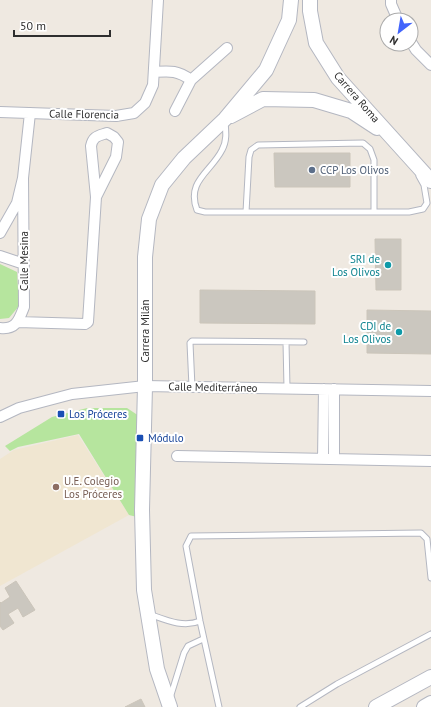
<svg xmlns="http://www.w3.org/2000/svg" width="431" height="707" font-family="'PT Sans',sans-serif">
	<style>
		.education { fill: #f0e6d1 }
		.green { fill: #b6e59e }
		.building { fill: #cbc7bf; stroke: #cbc5ba }
		.lines { fill: none; stroke-linecap: round; stroke-linejoin: round }
		.lane-casing { stroke: #b4b7c1; stroke-width: 7 }
		.street-casing { stroke: #b4b7c1; stroke-width: 12 }
		.secondary-casing { stroke: #b4b7c1; stroke-width: 16 }
		.lane { stroke: #fff; stroke-width: 5 }
		.street { stroke: #fff; stroke-width: 10 }
		.secondary { stroke: #fff; stroke-width: 14 }
		.service-dot { fill: #5c6f8a; stroke: #fff; stroke-width: 1.5 }
		.culture-dot { fill: #0f9aa8; stroke: #fff; stroke-width: 1.5 }
		.transit-dot { fill: #1a4fb4; stroke: #fff; stroke-width: 1.5 }
		.education-dot { fill: #8d6e63; stroke: #fff; stroke-width: 1.5 }
		.labels { text-anchor: middle; stroke-width: 4; stroke-linejoin: round; paint-order: stroke }
		.street-label { font-size: 11px; fill: #2e2e2e; stroke: #fff }
		.service-label { font-size: 11px; fill: #4e5e75; stroke: #fff; text-anchor: start }
		.culture-label { font-size: 11px; fill: #0d838f; stroke: #fff; text-anchor: end }
		.transit-label { font-size: 11px; fill: #164399; stroke: #fff; text-anchor: start }
		.education-label { font-size: 11px; fill: #785e54; stroke: #fff; text-anchor: start }
	</style>
	<rect width="100%" height="100%" fill="#efe9e1"/>
	<path class="education" d="M78 435 129 515 0 586V459L14 450Z"/>
	<path class="green" d="M0 264 17 272 19 306 9 318 0 319Z
		M87 408H127L139 416 141 518 129 515 79 434 18 447 10 451 5 446 52 417Z"/>
	<path class="building" d="M274 153H350V187H275Z
		M375 239H401V290H376Z
		M200 290 315 291V324L200 323Z
		M367 310 431 311V354L367 353Z
		M16 581 35 610 23 617 18 608 8 614 14 623 3 630 0 626V602L1 603 10 597 5 588Z
		M141 699 145 707H125Z"/>
	<g class="lines">
		<g class="lane-casing">
			<path id="lane" d="M225 122C226 132 227 141 222 150 211 172 186 181 197 210L205 212H409L423 209 427 203 424 185 419 176
				M246 212 249 157 251 150 258 145 363 143 370 149 374 160V212
				M286 342 287 388
				M192 387 190 343 192 341 304 342
				M149 614C166 620 183 628 200 621
				M170 698 184 653 188 646 203 639
				M219 707 200 621 186 546 191 536 421 533 427 539 431 578
				M300 707 337 684 431 634"/>
		</g>
		<g class="street-casing">
			<path id="street" d="M391 0V4L398 20
				M411 42 416 50 431 65
				M154 72C170 71 177 70 191 80
				M175 111 191 80 227 48
				M0 112 116 116 134 113 145 103 153 85 158 0
				M0 233 17 203 23 178 30 113
				M0 256 24 264
				M18 322 85 324 88 322 96 197 91 146C93 136 98 136 107 133L114 137 118 142 116 157 96 197
				M0 328C16 330 19 320 24 307L23 178
				M0 417 19 408 72 394 145 386 431 391
				M177 456 431 461
				M323 459 324 389
				M334 459V389"/>
		</g>
		<g class="secondary-casing">
			<path id="secondary" d="M310 0V11L316 43 338 78 431 181
				M231 116 263 99 314 100 351 111 377 128
				M170 707 157 669 144 590 142 510 145 386V257L149 219 162 185 184 158 225 119 266 70 289 20 291 0
				M376 707 431 677
				M424 707 431 703"/>
		</g>
		<use href="#lane" class="lane"/>
		<use href="#street" class="street"/>
		<use href="#secondary" class="secondary"/>
	</g>
	<circle class="service-dot" cx="312" cy="170" r="4"/>
	<g class="culture-dot">
		<circle cx="388" cy="265" r="4"/>
		<circle cx="399" cy="332" r="4"/>
	</g>
	<g class="transit-dot">
		<rect x="57" y="410" width="8" height="8" rx="2"/>
		<rect x="136" y="434" width="8" height="8" rx="2"/>
	</g>
	<circle class="education-dot" cx="56" cy="487" r="4"/>
	<g class="labels">
		<g class="street-label">
			<text transform="translate(357 97) rotate(49)" y="4">Carrera Roma</text>
			<text transform="translate(84 114) rotate(1)" y="4">Calle Florencia</text>
			<text transform="translate(24 261) rotate(-90)" y="4">Calle Mesina</text>
			<text transform="translate(145 331) rotate(-90)" y="4">Carrera Milán</text>
			<text transform="translate(213 387) rotate(1)" y="4">Calle Mediterráneo</text>
		</g>
		<g class="service-label">
			<text x="320" y="174">CCP Los Olivos</text>
		</g>
		<g class="culture-label">
			<text x="380" y="263">SRI de<tspan x="380" dy="13">Los Olivos</tspan></text>
			<text x="391" y="330">CDI de<tspan x="391" dy="13">Los Olivos</tspan></text>
		</g>
		<g class="transit-label">
			<text x="69" y="418">Los Próceres</text>
			<text x="148" y="442">Módulo</text>
		</g>
		<g class="education-label">
			<text x="64" y="485">U.E. Colegio<tspan x="64" dy="13">Los Próceres</tspan></text>
		</g>
	</g>
	<g transform="translate(399 32) rotate(211)"><circle r="19" fill="#ffffff" stroke="#ababab"/>
	<path d="M0-3L7 15L0 10L-7 15Z" fill="#4264fb"/>
	<text y="-6" font-size="11" font-weight="bold" text-anchor="middle" fill="#2e2e2e">N</text>
	</g>
	<path d="M14 30v6h96v-6" fill="none" stroke="#2e2e2e" stroke-width="2"/>
	<text x="20" y="30" font-size="12" fill="#2e2e2e" stroke="#ffffff" stroke-width="3" paint-order="stroke">50 m</text>
</svg>
